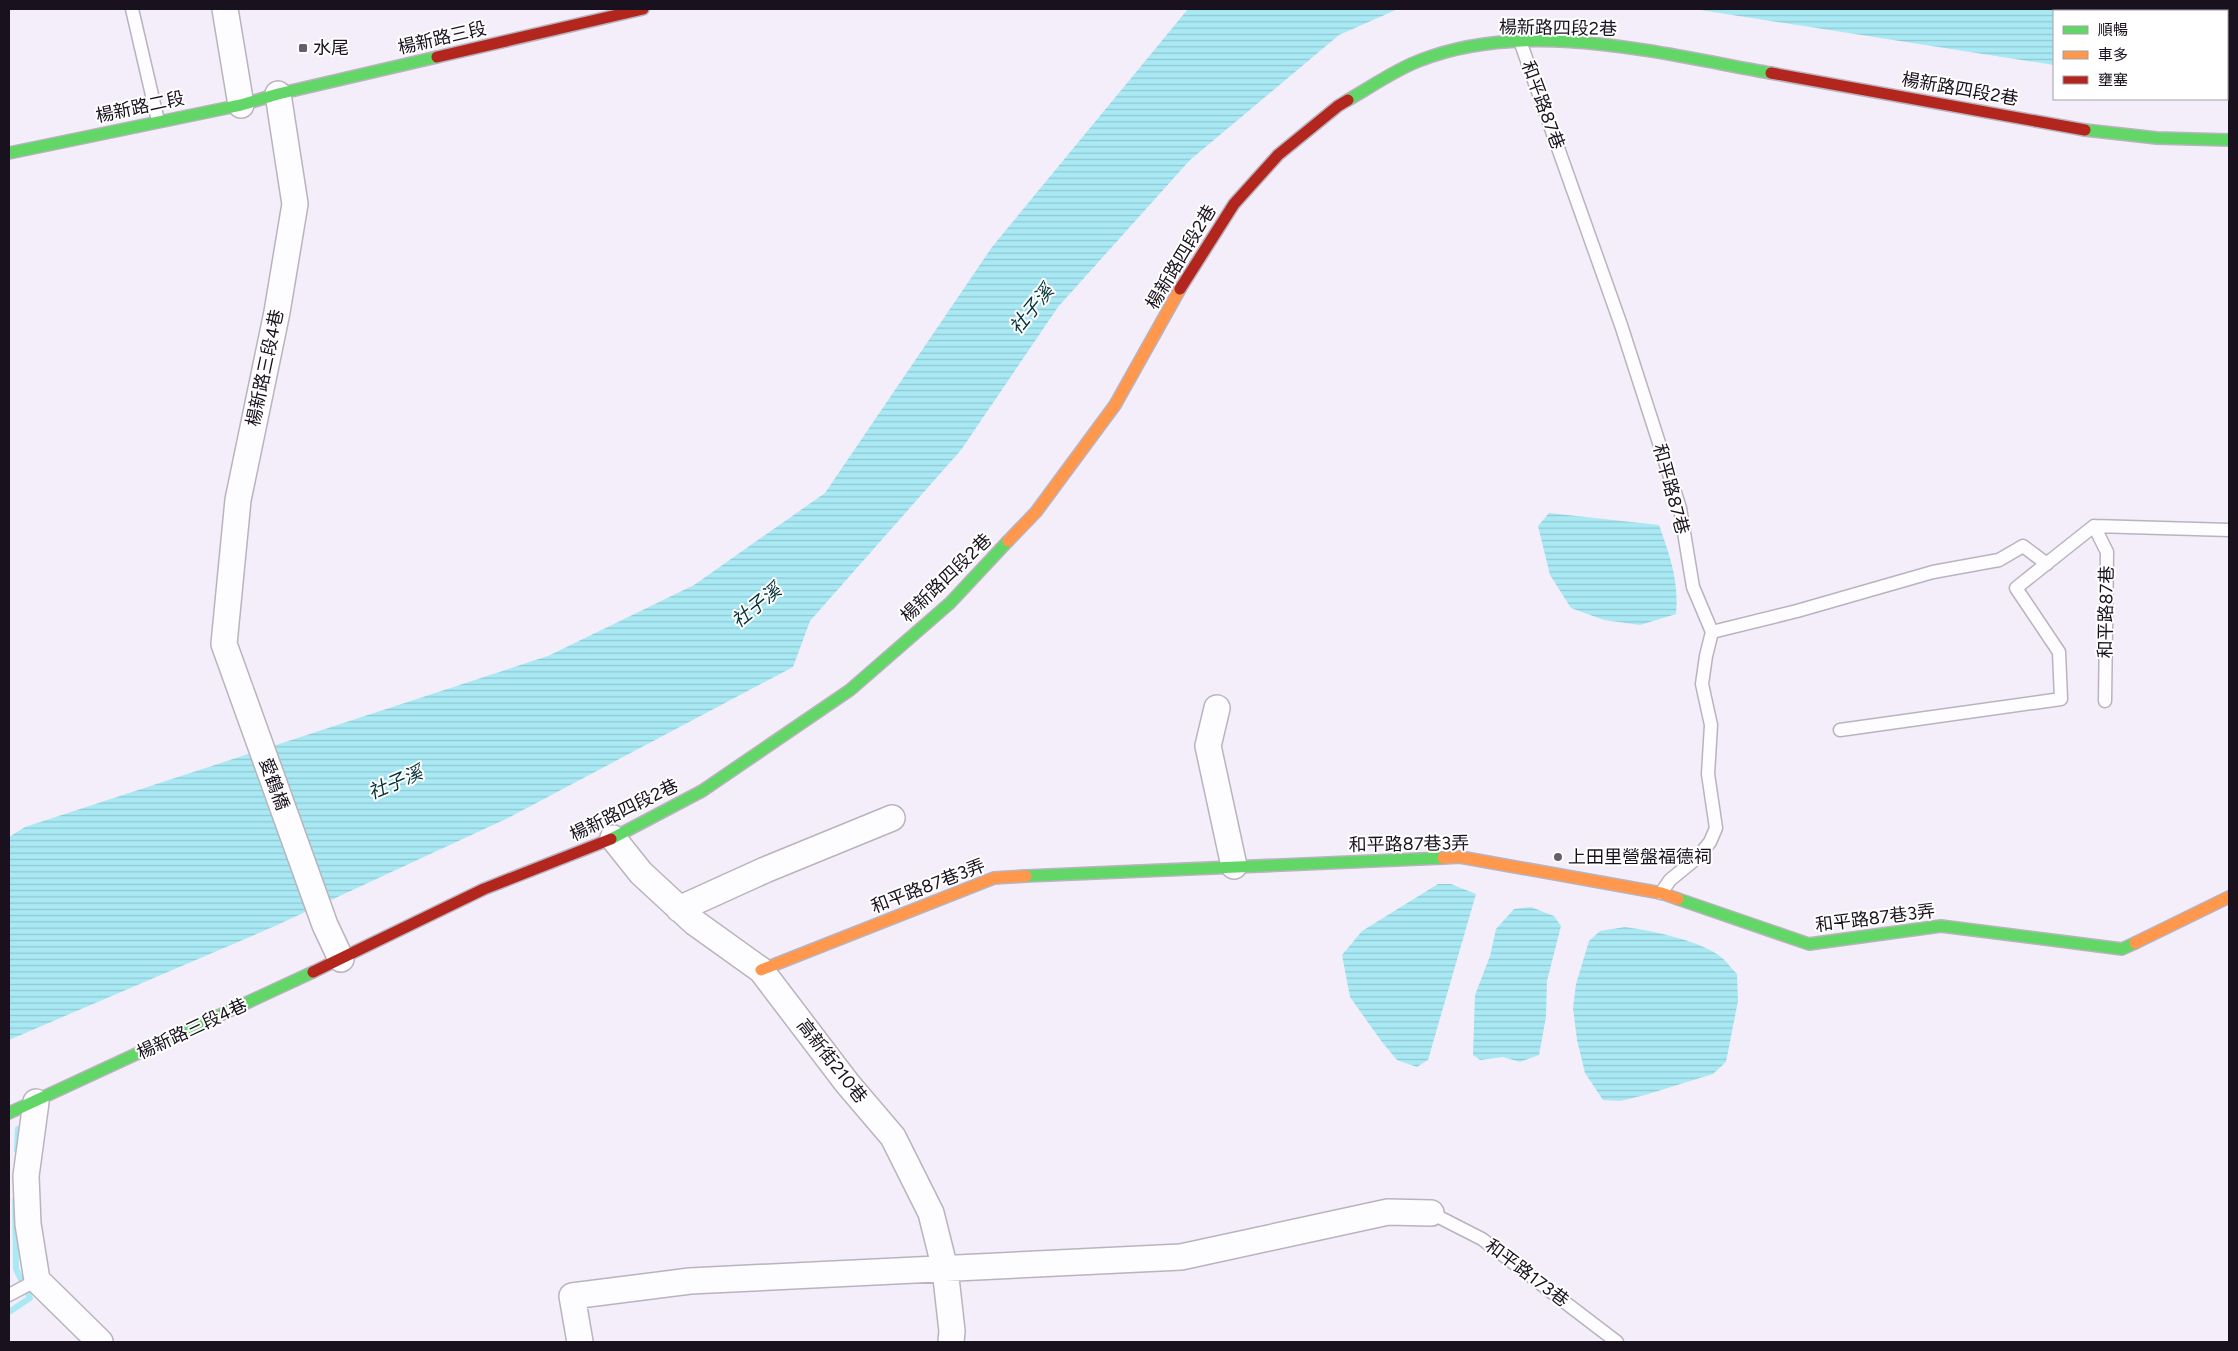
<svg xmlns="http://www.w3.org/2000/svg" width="2238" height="1351" font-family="Figtree,'Noto Sans TC',sans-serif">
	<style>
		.water { fill: url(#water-rules) }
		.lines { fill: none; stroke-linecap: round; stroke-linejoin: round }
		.stream { stroke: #a9e9f4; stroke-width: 6 }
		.lane-casing { stroke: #b9b3be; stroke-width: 15 }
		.street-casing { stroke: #b9b3be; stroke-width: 28 }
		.fast-casing { stroke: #b9b3be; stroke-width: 14 }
		.slow-casing { stroke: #b9b3be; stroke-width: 14 }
		.jam-casing { stroke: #b9b3be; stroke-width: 14 }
		.lane { stroke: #fdfcfe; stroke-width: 12 }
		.street { stroke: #fdfcfe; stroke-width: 25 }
		.fast { stroke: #63d668; stroke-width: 11 }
		.slow { stroke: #ff974d; stroke-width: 11 }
		.jam { stroke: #b3261e; stroke-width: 11 }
		.poi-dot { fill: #665f6b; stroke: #fff; stroke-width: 2 }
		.labels { text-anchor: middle; stroke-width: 4; stroke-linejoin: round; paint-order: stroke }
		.street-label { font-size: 18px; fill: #19121e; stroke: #fff }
		.poi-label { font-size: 18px; fill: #19121e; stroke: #fff; text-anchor: start }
		.water-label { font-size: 19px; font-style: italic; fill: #033338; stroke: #fff }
	</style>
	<defs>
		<pattern id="water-rules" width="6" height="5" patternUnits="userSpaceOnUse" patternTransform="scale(1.25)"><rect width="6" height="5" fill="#a9e9f4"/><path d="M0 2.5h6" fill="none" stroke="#91c7d1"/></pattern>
	</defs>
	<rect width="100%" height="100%" fill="#f4eefa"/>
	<path class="water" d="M1188 9H1398L1339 35 1190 160 1058 307 961 450 810 621 793 667 508 818 275 926 9 1040V837L25 827 548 656 694 585 825 493 992 247Z
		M1694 9H2229V80H2227V11H2054V65Z
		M1549 513 1659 525C1670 556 1679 581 1676 614L1640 625 1604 620 1571 608 1550 575 1538 526Z
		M1438 884H1451L1476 894 1428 1060 1417 1067 1397 1060 1382 1042 1350 997 1342 955 1362 931Z
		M1531 907 1554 916 1561 926 1547 981 1546 1017 1539 1055 1520 1062 1503 1057 1480 1060 1473 1055 1475 995 1490 956 1496 929 1514 909Z
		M1625 927C1649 930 1702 941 1721 957 1727 962 1732 969 1737 974L1738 1001 1726 1062 1713 1074 1645 1095 1620 1101 1603 1100 1585 1073 1577 1040 1573 1008 1576 984 1589 941 1600 931Z"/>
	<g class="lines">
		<path class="stream" d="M17 1150 18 1129
			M9 1312 30 1298 16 1269 15 1200"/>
		<g class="lane-casing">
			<path id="lane" d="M132 9 158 121
				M1520 41 1621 325 1680 508 1693 587 1712 632 1797 611 1933 572 1999 560 2023 546 2047 564
				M2105 701 2107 552 2094 526 2229 530
				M1840 730 2061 699 2059 652 2016 588 2094 526
				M1661 893 1670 880 1698 857 1710 842 1716 828 1708 774 1711 725 1702 684 1706 656 1712 632
				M1431 1213 1482 1239 1617 1342
				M9 1295 37 1280"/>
		</g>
		<g class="street-casing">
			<path id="street" d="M225 9 241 105
				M278 94 295 204 277 312 238 500 224 644 325 925 341 959
				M1217 708 1208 746 1234 866
				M613 838 641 873 694 922 761 970 847 1083 893 1137 931 1213 945 1269 952 1331 951 1342
				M679 909 765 870 892 818
				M36 1102 26 1176 28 1224 37 1280 100 1342
				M580 1342 572 1296 690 1281 1181 1257 1388 1212 1431 1213"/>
		</g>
		<g class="fast-casing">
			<path id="fast" d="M1348 100C1371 87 1396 69 1421 60 1528 18 1662 54 1771 73
				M2085 130 2157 138 2229 140
				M9 153 241 105 278 94 437 57
				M611 839 702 791 850 690 950 603 1008 541
				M1026 876 1443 858
				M1678 899 1809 944 1941 926 2122 949 2135 943
				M9 1113 313 972"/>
		</g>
		<g class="slow-casing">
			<path id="slow" d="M1008 541 1036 512 1115 405 1180 289
				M1443 858 1460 857 1661 893 1678 899
				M2135 943 2229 897
				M761 970 994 878 1026 876"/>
		</g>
		<g class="jam-casing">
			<path id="jam" d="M437 57 643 9
				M1771 73 2085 130
				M1180 289 1234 204 1278 155 1338 106 1348 100
				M313 972 484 889 611 839"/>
		</g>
		<use href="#lane" class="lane"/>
		<use href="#street" class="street"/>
		<use href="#fast" class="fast"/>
		<use href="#slow" class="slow"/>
		<use href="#jam" class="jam"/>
	</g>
	<g class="poi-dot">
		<rect x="298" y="43" width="10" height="10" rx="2.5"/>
		<circle cx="1558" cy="857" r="5"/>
	</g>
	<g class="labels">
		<g class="street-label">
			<text transform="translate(1558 28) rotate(1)" y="6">楊新路四段2巷</text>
			<text transform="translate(442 38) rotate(-13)" y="6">楊新路三段</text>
			<text transform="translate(1960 89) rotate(10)" y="6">楊新路四段2巷</text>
			<text transform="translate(1543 105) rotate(70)" y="6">和平路87巷</text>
			<text transform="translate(140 107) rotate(-12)" y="6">楊新路二段</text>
			<text transform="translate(1181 257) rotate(-59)" y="6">楊新路四段2巷</text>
			<text transform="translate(265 368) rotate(-78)" y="6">楊新路三段4巷</text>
			<text transform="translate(1671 489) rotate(75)" y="6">和平路87巷</text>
			<text transform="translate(946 578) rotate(-44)" y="6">楊新路四段2巷</text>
			<text transform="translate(2106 612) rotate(-89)" y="6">和平路87巷</text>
			<text transform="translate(274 784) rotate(70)" y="6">愛鶴橋</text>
			<text transform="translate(624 810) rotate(-26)" y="6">楊新路四段2巷</text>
			<text transform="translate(1409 844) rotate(-1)" y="6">和平路87巷3弄</text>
			<text transform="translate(928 886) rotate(-21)" y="6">和平路87巷3弄</text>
			<text transform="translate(1875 918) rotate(-7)" y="6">和平路87巷3弄</text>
			<text transform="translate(192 1029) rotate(-25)" y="6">楊新路三段4巷</text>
			<text transform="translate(832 1061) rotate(52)" y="6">高新街210巷</text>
			<text transform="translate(1527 1273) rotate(37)" y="6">和平路173巷</text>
		</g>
		<g class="poi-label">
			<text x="313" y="54">水尾</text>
			<text x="1568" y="863">上田里營盤福德祠</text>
		</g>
		<g class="water-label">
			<text transform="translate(1031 309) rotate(-51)" y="7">社子溪</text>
			<text transform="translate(756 605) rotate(-39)" y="7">社子溪</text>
			<text transform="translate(395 782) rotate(-23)" y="7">社子溪</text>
		</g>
	</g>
	<rect width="2238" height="1351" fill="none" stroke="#19121e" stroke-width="20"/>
	<rect x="2053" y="10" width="175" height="90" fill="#ffffff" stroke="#a3a0a5"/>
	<rect x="2063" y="26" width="25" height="8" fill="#63d668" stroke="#a3a0a5"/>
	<text x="2098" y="35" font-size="15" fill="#19121e">順暢</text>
	<rect x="2063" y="51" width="25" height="8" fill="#ff974d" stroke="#a3a0a5"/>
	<text x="2098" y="60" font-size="15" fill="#19121e">車多</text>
	<rect x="2063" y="76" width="25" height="8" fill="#b3261e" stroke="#a3a0a5"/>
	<text x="2098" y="85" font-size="15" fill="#19121e">壅塞</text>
</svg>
